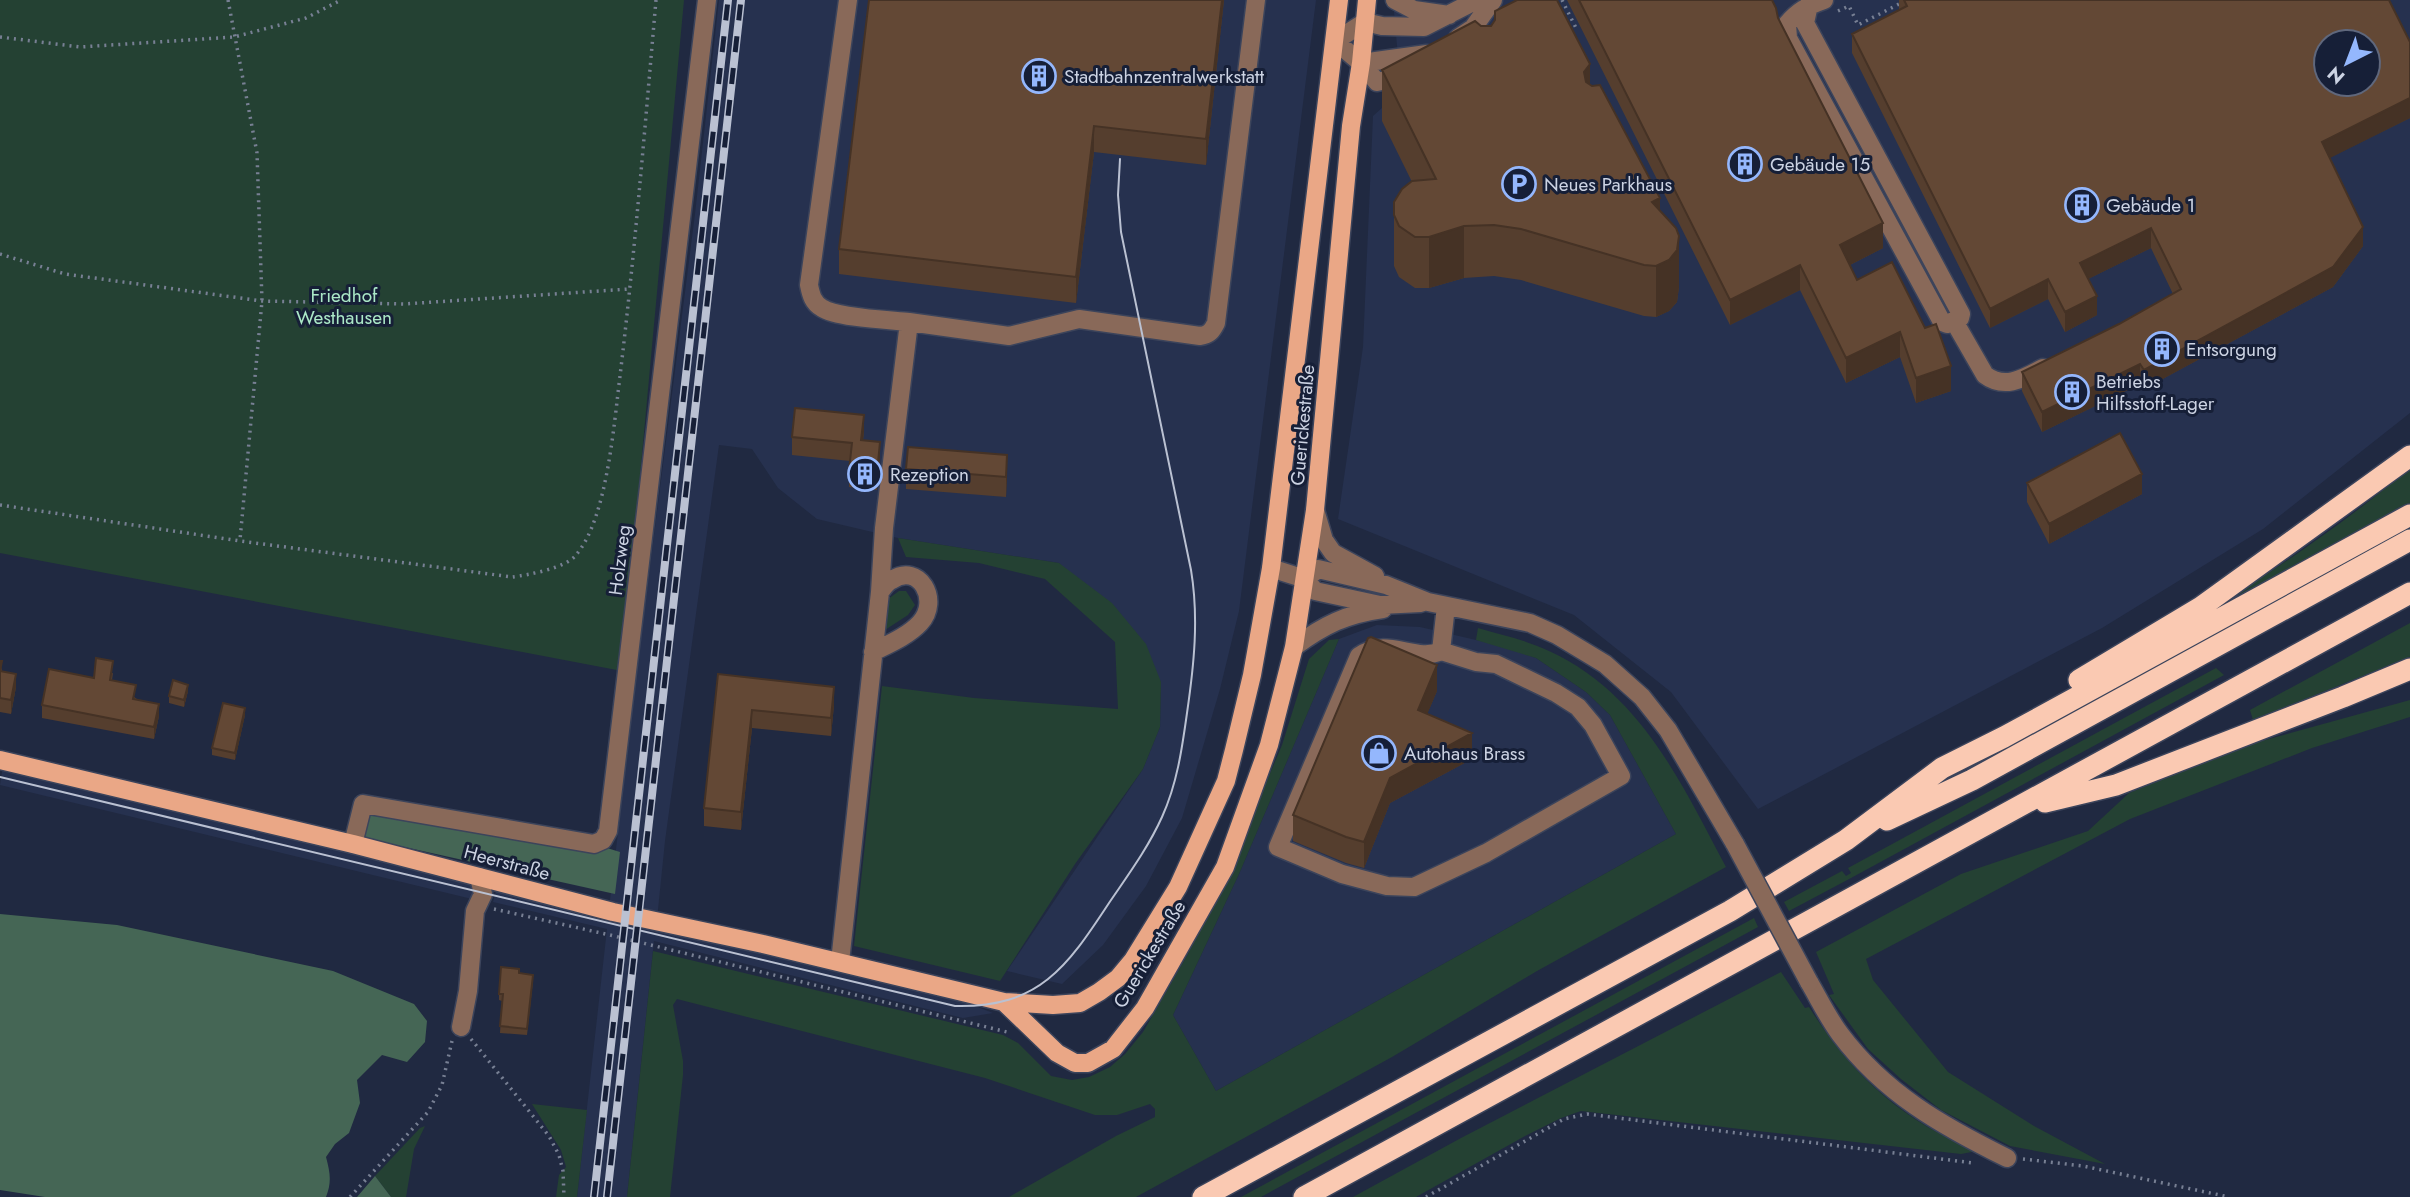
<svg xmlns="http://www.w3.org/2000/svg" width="2410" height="1197" font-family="Jost,sans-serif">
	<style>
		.built { fill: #26314f; fill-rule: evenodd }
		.green { fill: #244133 }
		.forest { fill: #456655 }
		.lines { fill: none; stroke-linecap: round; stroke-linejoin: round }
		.minor-casing { stroke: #3c445b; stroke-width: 21 }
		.major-casing { stroke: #3c445b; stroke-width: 21 }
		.highway-casing { stroke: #3c445b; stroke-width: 24 }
		.path { stroke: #788094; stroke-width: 3.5; stroke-dasharray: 2 5; stroke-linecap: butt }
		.minor { stroke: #896959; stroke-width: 18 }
		.major { stroke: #eaa786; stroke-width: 18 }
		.highway { stroke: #fac9b2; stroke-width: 21 }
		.tram { stroke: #bac1d2; stroke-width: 2 }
		.rail-casing { stroke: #bac1d2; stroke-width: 8 }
		.rail { stroke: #161f37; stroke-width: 5; stroke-dasharray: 16; stroke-linecap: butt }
		.minor-bridge-casing { stroke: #3c445b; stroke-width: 21; stroke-linecap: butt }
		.minor-bridge { stroke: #896959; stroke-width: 18 }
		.wall { fill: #553e2e }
		.shaded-wall { fill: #453225 }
		.building { fill: #634835; stroke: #453225; stroke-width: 2; fill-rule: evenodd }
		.labels { text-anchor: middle; stroke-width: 6; stroke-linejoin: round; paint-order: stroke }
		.poi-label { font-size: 19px; fill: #ccd3e3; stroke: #161f37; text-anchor: start }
		.park-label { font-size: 19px; fill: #abe8c7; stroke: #161f37 }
		.street-label { font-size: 19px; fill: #ccd3e3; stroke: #161f37 }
	</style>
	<rect width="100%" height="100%" fill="#202941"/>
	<path class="built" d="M719 0H1316L1239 611 1220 689 1182 818 1146 886 1103 945 1062 984 1007 971 1143 769 1160 727 1161 682 1059 563 898 538 817 519 778 488 752 449 719 445 665 841 656 929 962 1001 993 1013 963 1018 654 941 627 1197H577L607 929 493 902 496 891 608 917 642 629 695 214Z
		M1393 0H2410V413L2263 529 2102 628 1758 809 1671 692 1574 615 1338 519 1363 347 1373 116 1401 91ZM2326 42H2368V84H2326Z
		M1377 625 1420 627 1502 646 1536 658 1586 692 1610 715 1676 834 1216 1091 1173 1015 1239 874 1339 639Z
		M3 766 226 818 475 884 472 899 0 785Z"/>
	<path class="green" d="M0 0H684L622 671 0 553Z
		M2410 468V510L2201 617C2273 571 2345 523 2410 468Z
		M898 538 1059 563 1112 603 1146 644 1161 682 1160 727 1143 769 1075 864 1000 981 854 946 882 686 974 698 1118 709 1115 642 1045 579 979 563 906 557Z
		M899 591H906L915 605 908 615 885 630 888 599Z
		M2410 623V657L2253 720 2250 710Z
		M1478 628C1502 635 1526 640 1549 651 1641 693 1681 783 1726 867L1537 971 1392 1057 1136 1197H1009L1116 1136 1155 1117V1109L1150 1104 1117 1115H1095L985 1078 677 999 673 1005 683 1061V1075L670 1197H627L653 951 1003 1035 1018 1043 1051 1076 1072 1080 1089 1077 1110 1067 1125 1054 1143 1032 1189 952 1236 854 1282 745 1309 659 1329 640 1339 639 1239 874 1173 1015 1216 1091 1676 834 1610 715 1586 692 1536 658 1476 640Z
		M2216 668 2224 675 1851 878 1789 911 1784 902 1842 871 1846 876 1851 873 1848 868Z
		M2410 700V717L2312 748 2130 819 1866 959 1873 980 1948 1072 2034 1126 2105 1164 2010 1146 1941 1110 1901 1079 1868 1049 1829 995 1834 994 1816 952 1961 874 2088 831 2129 793 2247 745Z
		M1754 918 1758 927 1261 1197H1241Z
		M1781 972 1805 1008 1809 1007C1853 1076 1901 1120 1977 1151L1961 1154 1581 1111 1561 1118 1525 1136 1416 1197H1353L1461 1138Z
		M532 1104 587 1110 577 1197H556L559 1175 566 1167 561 1150Z
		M425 1126 414 1149 406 1197H391L375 1176 420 1128Z"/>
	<path class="forest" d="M363 804 594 844 620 852 615 894 355 836Z
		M0 914 117 925 333 971 414 1004 427 1021 425 1042 407 1062 382 1055 357 1080 360 1103 349 1133 335 1144 326 1157C330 1172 332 1182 326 1197H45L0 1190Z
		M375 1176 391 1197H357Z"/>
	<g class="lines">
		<g class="minor-casing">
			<path id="minor" d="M848 0 809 285C811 295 813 303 822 308 837 318 890 320 909 322
				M1395 0 1414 10 1449 15
				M1810 0 1805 23 1961 314 1960 318 1947 324 1942 322 1788 38 1787 24C1798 11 1807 6 1824 0
				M1458 38 1473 28 1493 0
				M1427 54 1361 63 1335 41 1365 22 1382 26 1424 27 1477 0
				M1361 63 1377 82 1404 76
				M1954 321 1985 375C2005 390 2024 378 2043 368
				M1315 510 1324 540 1333 553 1375 576
				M1271 568 1305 579 1315 591 1380 605 1421 603
				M1305 579 1318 569 1386 585 1428 602 1530 623 1557 635 1605 664 1642 697 1668 730 1735 844
				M880 592 884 528 909 322 1009 336 1079 319 1200 336C1209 335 1212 331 1216 323L1256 0
				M1294 647C1324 625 1346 614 1383 609
				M1441 651 1476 662 1496 664 1556 693 1578 707 1593 725 1621 776 1486 853 1414 887 1387 886 1342 874 1278 847 1359 656C1387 636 1415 663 1441 651L1446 606
				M353 844 363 804 594 844 603 840 608 831 707 0
				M840 962 880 592C883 588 887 582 892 580 919 562 941 600 920 623 908 636 889 644 873 652
				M1809 982C1819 999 1828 1018 1840 1034 1884 1093 1942 1126 2007 1158
				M461 1027 468 991 475 911 483 894 479 877"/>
		</g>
		<g class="major-casing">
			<path id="major" d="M0 760 353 844 613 912 763 944 1004 1002 1053 1005 1080 1003 1099 992 1118 978 1133 960 1178 887 1226 781 1234 750 1252 675 1271 568 1339 0
				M1004 1002 1057 1053 1075 1063H1088L1113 1049 1145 1008 1225 867 1269 745 1294 647 1315 510 1351 126 1361 63 1367 0"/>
		</g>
		<g class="highway-casing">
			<path id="highway" d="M2079 680 2201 607 2410 456
				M2045 802 2116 785 2343 697 2410 669
				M1887 820 1972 780 2410 540
				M1203 1197 1730 911 1846 840 1942 768 2004 737 2410 515
				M1304 1197 2410 593"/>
		</g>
		<path class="path" d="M228 0 257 153 262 301 240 540
			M1562 0 1576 28 1568 31
			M1838 11 1849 6 1858 25 1907 0
			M0 37 80 47 234 37 306 18 341 0
			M0 254 65 274 262 301 404 304 629 289
			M0 505 240 541 512 577C528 575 566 568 576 555 607 519 614 424 620 376 635 251 645 126 656 0
			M494 909 610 935 1007 1032
			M471 1039 549 1136 559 1155 563 1171 564 1197
			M2023 1159 2083 1166 2229 1197
			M350 1197 428 1112 442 1085 452 1041
			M1426 1197 1564 1119 1587 1114 1973 1163"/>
		<use href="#minor" class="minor"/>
		<use href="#major" class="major"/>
		<use href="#highway" class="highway"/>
		<path class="tram" d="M0 777 955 1006C1039 1008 1067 967 1109 903 1128 875 1148 848 1162 817 1177 784 1182 749 1187 713 1194 665 1199 618 1191 570L1121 232 1118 195 1120 159"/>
		<g class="rail-casing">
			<path id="rail" d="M594 1197 728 0
				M607 1197 741 0"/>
		</g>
		<use href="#rail" class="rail"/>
		<g class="minor-bridge-casing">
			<path id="minor-bridge" d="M1735 844 1809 982"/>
		</g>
		<use href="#minor-bridge" class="minor-bridge"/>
	</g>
	<path class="wall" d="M869 0H1224L1206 165 1094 152 1076 303 839 274V249Z
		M1567 0H1772L1778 18 1883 248 1850 265 1857 280 1951 391 1916 403 1900 357 1846 383 1800 290 1730 325Z
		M1899 0H2389L2410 42V118L2329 158 2363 246 2333 287 2144 389 2140 384 2042 432 2022 391V372L2119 324 2173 294 2151 248 2088 279 2097 315 2065 332 2048 299 1990 328 1852 53V34L1899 10Z
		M1481 26 1590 84 1660 211 1679 287 1677 302 1669 311 1656 317 1644 316 1521 280 1494 276 1464 278 1429 288H1415L1399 277 1394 266V202L1412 182 1382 121V70Z
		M864 432 863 440 880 459 877 490 849 487 850 461 792 455V437Z
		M906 469 1007 475 1006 497 906 489Z
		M2027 483 2142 494 2049 544 2027 502Z
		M0 661 2 671 16 687 11 714 0 712Z
		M113 673 112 680 159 716 154 739 42 718V705L94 678Z
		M718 674 834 705 831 736 752 728 741 830 704 826V808Z
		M188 691 184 707 169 703V696Z
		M1437 691 1427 714 1472 759 1390 803 1364 868 1346 863 1293 841V815Z
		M245 715 235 760 212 755V748Z
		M519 973 533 981 527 1035 500 1033 502 1001 499 1000V994Z"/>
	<path class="shaded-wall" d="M1222 0H1224L1206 165V139Z
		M1590 64V116L1584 72Z
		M2410 98V118L2322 162V142Z
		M1094 126V152L1076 303V277Z
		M1660 198V249L1652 202Z
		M1883 223V248L1840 270V245Z
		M1464 226V278L1429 288V237Z
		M2363 227V246L2333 287 2144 389V370Z
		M2151 228V248L2080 283V263Z
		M1679 236V287L1677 302 1669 311 1656 317V266Z
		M1800 265V290L1730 325V300Z
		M2048 279V299L1990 328V309Z
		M2097 296V315L2065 332V312Z
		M1900 332V357L1846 383V358Z
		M2140 364V384L2042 432V412Z
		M1951 366V391L1916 403V378Z
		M864 415V432L861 457V440Z
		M880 442V459L877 490V473Z
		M1007 455V475L1006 497V477Z
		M2142 474V494L2049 544V524Z
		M1437 665V691L1418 736V710Z
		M16 674V687L11 714V700Z
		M188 685V691L184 707V700Z
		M834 687V705L831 736V718Z
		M159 704V716L154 739V727Z
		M245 708V715L235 760V753Z
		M752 710V728L741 830V812Z
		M1472 733V759L1390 803 1364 868V842L1390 778Z"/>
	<path class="building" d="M869 0H1222L1206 139 1094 126 1076 277 839 249Z
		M1517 0H1557L1590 64 1584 72 1586 82 1592 86 1600 85 1660 198 1652 202 1676 228 1679 236 1677 250 1669 260 1656 266 1644 265 1521 229 1494 225 1464 226 1429 237H1415L1399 226 1394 215V202L1402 189 1412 181 1436 179 1382 70 1475 21 1481 26H1491L1495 20V11Z
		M1579 0H1772L1776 8 1778 18 1883 223 1840 245 1857 280 1892 262 1925 328 1936 324 1951 366 1916 378 1900 332 1846 358 1800 265 1730 300Z
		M1904 0H2389L2410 42V98L2322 142 2363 227 2333 267 2144 370 2140 364 2042 412 2022 372 2119 324 2181 289 2151 228 2080 263 2097 296 2065 312 2048 279 1990 309 1852 34 1907 6ZM2326 42H2368V84H2326Z
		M795 408 864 415 861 440 880 442 877 473 849 470 852 443 792 437Z
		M2120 433 2142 474 2049 524 2027 483Z
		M908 447 1007 455 1006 477 906 469Z
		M1371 637 1437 665 1418 710 1472 733 1390 778 1364 842 1346 837 1293 815 1368 638Z
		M96 658 113 661 110 680 136 685 133 699 159 704 154 727 42 705 49 669 94 678Z
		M0 661H2L0 671 16 674 11 700 0 698Z
		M718 674 834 687 831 718 752 710 741 812 704 808Z
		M173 680 188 685 184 700 169 696Z
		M223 703 245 708 235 753 212 748Z
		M501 967 519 969V973L533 975 527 1029 500 1026 503 994H499Z"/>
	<defs>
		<g id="building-ring" transform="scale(1.75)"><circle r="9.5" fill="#161f37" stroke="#94b7fd" stroke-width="1.5"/><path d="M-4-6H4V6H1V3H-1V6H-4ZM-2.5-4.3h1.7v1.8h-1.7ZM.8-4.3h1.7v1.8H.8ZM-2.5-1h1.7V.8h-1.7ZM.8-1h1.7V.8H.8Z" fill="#94b7fd"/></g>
		<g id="parking-ring" transform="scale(1.75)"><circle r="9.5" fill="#161f37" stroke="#94b7fd" stroke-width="1.5"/><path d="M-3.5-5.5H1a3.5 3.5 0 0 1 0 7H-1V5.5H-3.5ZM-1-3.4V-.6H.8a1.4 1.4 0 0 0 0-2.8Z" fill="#94b7fd"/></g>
		<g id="shop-ring" transform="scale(1.75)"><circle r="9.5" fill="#161f37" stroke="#94b7fd" stroke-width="1.5"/><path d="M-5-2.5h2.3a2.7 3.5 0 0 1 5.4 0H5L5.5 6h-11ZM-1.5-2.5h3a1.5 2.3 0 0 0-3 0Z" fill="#94b7fd"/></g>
	</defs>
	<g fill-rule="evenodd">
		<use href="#building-ring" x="1039" y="76"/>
		<use href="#building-ring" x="1745" y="164"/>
		<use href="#parking-ring" x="1519" y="184"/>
		<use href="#building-ring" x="2082" y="205"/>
		<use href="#building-ring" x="2162" y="349"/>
		<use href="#building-ring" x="2072" y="392"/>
		<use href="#building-ring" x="865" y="474"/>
		<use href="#shop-ring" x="1379" y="753"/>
	</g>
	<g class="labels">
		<g class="poi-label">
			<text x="1064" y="83">Stadtbahnzentralwerkstatt</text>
			<text x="1770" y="171">Gebäude 15</text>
			<text x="1544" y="191">Neues Parkhaus</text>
			<text x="2106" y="212">Gebäude 1</text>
			<text x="2186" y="356">Entsorgung</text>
			<text x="2096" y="388">Betriebs<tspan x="2096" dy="22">Hilfsstoff-Lager</tspan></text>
			<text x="890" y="481">Rezeption</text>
			<text x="1404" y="760">Autohaus Brass</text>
		</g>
		<g class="park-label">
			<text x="344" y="302">Friedhof<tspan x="344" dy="22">Westhausen</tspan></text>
		</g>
		<g class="street-label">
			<text transform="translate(1302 425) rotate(-85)" y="7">Guerickestraße</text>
			<text transform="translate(619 560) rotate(-83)" y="7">Holzweg</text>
			<text transform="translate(507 862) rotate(15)" y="7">Heerstraße</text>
			<text transform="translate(1149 954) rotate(-59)" y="7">Guerickestraße</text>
		</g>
	</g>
	<g transform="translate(2347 63) rotate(222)"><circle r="33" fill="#161f37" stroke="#5f677c" stroke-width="2"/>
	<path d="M0-5L12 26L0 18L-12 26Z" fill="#94b7fd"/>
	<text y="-10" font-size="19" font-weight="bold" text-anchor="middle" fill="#ccd3e3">N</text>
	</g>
</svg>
